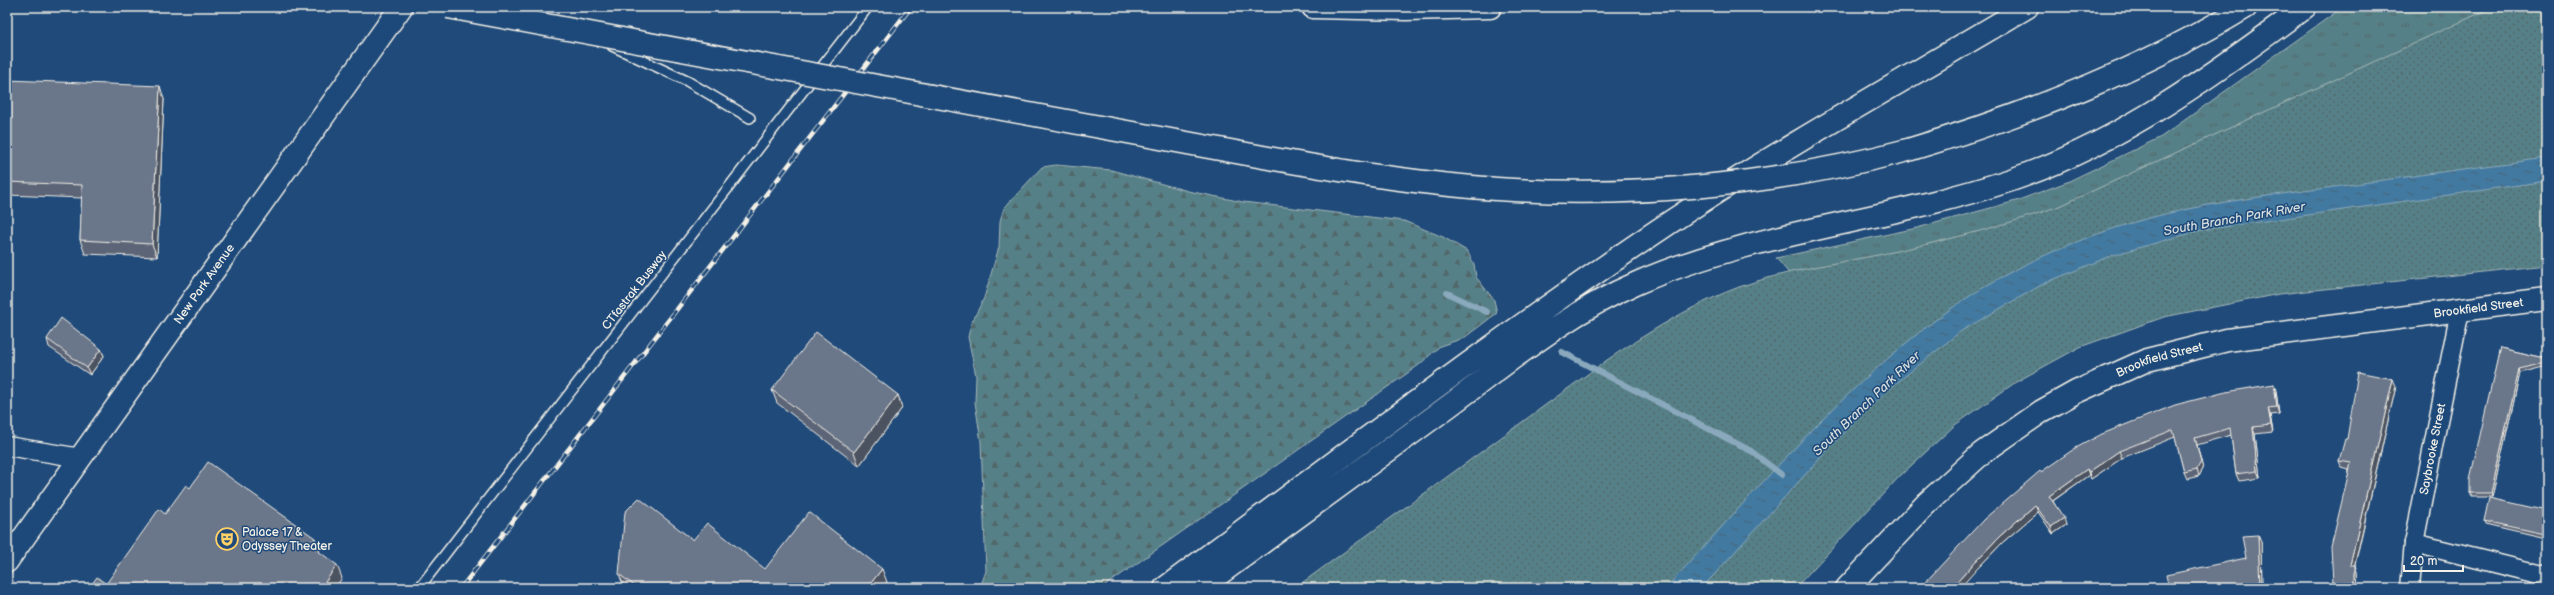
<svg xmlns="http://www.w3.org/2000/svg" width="2554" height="595" font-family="'Balsamiq Sans',sans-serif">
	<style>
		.grass { fill: url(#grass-tufts); stroke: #a6b8b8 }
		.forest { fill: url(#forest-firs); stroke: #a6b8b8 }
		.park { fill: url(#park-dots); stroke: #a6b8b8 }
		.water { fill: url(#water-ripples); stroke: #8aa9bd }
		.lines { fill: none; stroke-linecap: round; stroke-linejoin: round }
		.stream { stroke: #8aa9bd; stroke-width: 6 }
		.service-casing { stroke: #f4f1e8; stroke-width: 12 }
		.minor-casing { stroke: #f4f1e8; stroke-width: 21 }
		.tertiary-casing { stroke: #f4f1e8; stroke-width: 25 }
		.secondary-casing { stroke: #f4f1e8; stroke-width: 25 }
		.motorway-casing { stroke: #f4f1e8; stroke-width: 25 }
		.service { stroke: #1f4a7a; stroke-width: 9 }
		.minor { stroke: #1f4a7a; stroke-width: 18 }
		.tertiary { stroke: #1f4a7a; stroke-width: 22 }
		.secondary { stroke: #1f4a7a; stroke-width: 22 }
		.motorway { stroke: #1f4a7a; stroke-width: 22 }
		.rail-casing { stroke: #f4f1e8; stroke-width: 4.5 }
		.rail { stroke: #1f4a7a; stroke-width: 3; stroke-dasharray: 9; stroke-linecap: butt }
		.motorway-bridge-casing { stroke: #f4f1e8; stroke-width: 25; stroke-linecap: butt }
		.motorway-bridge { stroke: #1f4a7a; stroke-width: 22 }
		.wall { fill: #5c6577; stroke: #f4f1e8 }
		.shaded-wall { fill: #4b5361; stroke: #f4f1e8 }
		.building { fill: #6b768a; stroke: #f4f1e8 }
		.labels { text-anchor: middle; stroke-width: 3; stroke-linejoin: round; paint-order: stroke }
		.street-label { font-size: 12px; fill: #f4f1e8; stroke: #1f4a7a }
		.poi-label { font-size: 12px; fill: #f4f1e8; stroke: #1f4a7a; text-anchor: start }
		.water-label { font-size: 13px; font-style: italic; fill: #d9dfdd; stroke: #1f4a7a }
	</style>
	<defs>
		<pattern id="grass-tufts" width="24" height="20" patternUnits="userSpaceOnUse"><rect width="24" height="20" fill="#578087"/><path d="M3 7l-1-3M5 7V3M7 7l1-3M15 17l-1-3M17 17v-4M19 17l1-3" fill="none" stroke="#51676a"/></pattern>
		<pattern id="forest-firs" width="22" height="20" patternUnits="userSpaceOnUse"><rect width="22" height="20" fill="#578087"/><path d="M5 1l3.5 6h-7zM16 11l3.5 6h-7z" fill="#51676a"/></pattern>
		<pattern id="park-dots" width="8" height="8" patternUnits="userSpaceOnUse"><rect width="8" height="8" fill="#578087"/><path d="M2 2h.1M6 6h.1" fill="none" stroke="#51676a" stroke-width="1.8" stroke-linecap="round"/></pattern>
		<pattern id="water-ripples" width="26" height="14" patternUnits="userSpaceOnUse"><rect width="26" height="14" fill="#4379a0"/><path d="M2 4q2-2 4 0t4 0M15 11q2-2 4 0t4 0" fill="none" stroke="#466378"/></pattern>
	</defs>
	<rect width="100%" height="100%" fill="#1f4a7a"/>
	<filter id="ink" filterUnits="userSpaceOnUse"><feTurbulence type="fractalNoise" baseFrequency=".025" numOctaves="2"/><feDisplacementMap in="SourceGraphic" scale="8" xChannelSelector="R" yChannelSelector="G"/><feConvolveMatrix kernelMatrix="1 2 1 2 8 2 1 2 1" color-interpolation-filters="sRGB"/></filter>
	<g filter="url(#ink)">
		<path class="grass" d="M2343 7H2547L2280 157 1804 291 1776 258 1917 228 2016 201 2067 182 2161 137Z"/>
		<path class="forest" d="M1056 165 1111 170 1188 191 1243 202 1404 221 1443 237 1467 251 1474 264 1476 277 1494 300 1497 313 1464 338 1440 346 1419 365 1102 588H980L986 571 981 442 975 402 976 376 968 337 971 324 984 298 999 247 1000 221 1004 208 1042 167Z"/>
		<path class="park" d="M2493 7H2547V265L2279 294 2164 317 2080 347 2016 382 1955 425 1900 476 1795 588H1295L1607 360C1649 332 1691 305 1739 287 1784 271 1831 264 1878 255 1940 242 2002 227 2062 205Z"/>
		<path class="water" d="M2547 158V181L2202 230 2113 255 2045 283 1961 331 1888 390 1844 432 1702 588H1666C1756 491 1843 385 1952 308 2013 265 2088 233 2161 215 2218 201 2276 195 2334 187 2405 177 2476 167 2547 158Z"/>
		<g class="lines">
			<path class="stream" d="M1447 293 1487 312
				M1562 352 1751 451 1782 475"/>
			<g class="service-casing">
				<path id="service" d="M612 46 687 81 750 118
					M419 588 868 7"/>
			</g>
			<g class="minor-casing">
				<g id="minor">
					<path d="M7 446 81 458"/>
					<path d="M2414 543 2547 576"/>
					<path id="s1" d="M2410 588 2414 543 2460 310"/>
				</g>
			</g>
			<g class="tertiary-casing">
				<g id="tertiary">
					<path id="s2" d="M1847 588 1927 503 1982 453 2042 411 2076 392 2147 360 2227 340 2547 299"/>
				</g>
			</g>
			<g class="secondary-casing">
				<g id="secondary">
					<path id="s3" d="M7 561 401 7"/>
				</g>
			</g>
			<g class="motorway-casing">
				<path id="motorway" d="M1313 7 1406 9 1490 7
					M1908 150C2026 115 2140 71 2246 7
					M1165 588C1332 465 1497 338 1669 223 1785 146 1908 78 2027 7
					M1200 588C1282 528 1364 468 1446 408 1507 363 1567 313 1637 283 1756 231 1888 221 2011 180 2120 143 2213 75 2305 7"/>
			</g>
			<use href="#service" class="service"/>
			<use href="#minor" class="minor"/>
			<use href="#tertiary" class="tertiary"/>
			<use href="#secondary" class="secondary"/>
			<use href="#motorway" class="motorway"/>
			<g class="rail-casing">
				<path id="rail" d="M461 588 911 7"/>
			</g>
			<use href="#rail" class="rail"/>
			<g class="motorway-bridge-casing">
				<path id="motorway-bridge" d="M448 7 1274 159C1348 172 1422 184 1497 189 1633 198 1776 185 1908 150"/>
			</g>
			<use href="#motorway-bridge" class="motorway-bridge"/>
		</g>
		<path class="wall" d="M7 80 164 99 157 257 85 254 80 240 82 198 7 195Z
			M47 339 101 349 104 356 90 375 49 347Z
			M2500 348 2545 358 2547 366 2520 373 2492 497H2472L2470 493Z
			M2274 384 2276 391 2279 414 2270 415 2273 432 2255 434 2260 478 2239 481 2236 474 2231 435 2197 445 2203 469 2199 476 2187 479 2184 472 2175 437 2122 458 2091 479 2089 475 2053 501 2066 525 2053 534 2038 512 2003 542 1976 570 2041 472Z
			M2396 386 2355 565 2357 572 2358 588H2335L2333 583 2349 470 2342 468 2339 461 2347 439Z
			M772 390 898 395 902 408 859 466 777 403Z
			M2547 511V529L2545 538 2485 524 2484 521Z
			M693 540 765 569 887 582 882 588H624V587L619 574Z
			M2261 542 2262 588H2169L2246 558Z"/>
		<path class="shaded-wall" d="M160 86 164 99 157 257 152 244Z
			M101 349 104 356 90 375 87 368Z
			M2519 369 2520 373 2492 497 2491 493Z
			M2393 379 2396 386 2353 572 2350 565Z
			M2274 384 2276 391 2279 414 2277 407Z
			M898 395 902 408 859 466 854 452Z
			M2268 408 2270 415 2273 432 2271 425Z
			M2253 427 2255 434 2260 478 2257 471Z
			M2195 438 2197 445 2203 469 2199 476 2197 469Z
			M2119 451 2122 458 2091 479 2089 472Z
			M2087 469 2089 475 2051 502 2049 496Z
			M2035 505 2038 512 2003 542 1976 570 1960 588H1952L1974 563 2000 536Z
			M2064 518 2066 525 2053 534 2051 527Z
			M2547 520V529L2545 538 2544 534Z
			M2258 535 2261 542 2262 588H2260V587Z
			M315 538 320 551 314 558 310 545Z
			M337 565 342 578 335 588H321Z
			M2355 565 2357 572 2358 588 2355 582Z
			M882 569 887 582 882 588H867Z"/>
		<path class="building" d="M7 80 160 86 152 244 80 240 82 185 7 182Z
			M61 318 101 349 87 368 47 339Z
			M816 332 898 395 854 452 772 390Z
			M2547 344V367L2546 363 2519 369 2491 493H2470V479L2500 348 2545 358 2542 345Z
			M2358 372 2393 379 2350 565H2355V582L2333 583 2331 547 2351 463 2339 461 2345 439H2347Z
			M2274 384 2277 407 2268 408 2271 425 2253 427 2257 471 2236 474 2230 428 2195 438 2201 462 2197 469 2184 472 2173 430 2119 451 2089 472 2087 469 2049 496 2064 518 2051 527 2035 505 2000 536 1974 563 1952 588H1920L1984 519 2040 471 2041 472 2074 449 2102 434 2175 405 2226 392Z
			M208 462 315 538 310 545 337 565 321 588H89L97 577 106 584 159 509 165 514 186 485 190 488Z
			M639 498 693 540 707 523 765 569 809 512 882 569 867 588H637L619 574 625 512Z
			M2489 498 2547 511V520L2544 534 2484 521Z
			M2258 535 2260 587 2232 588H2169L2166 575 2246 558 2242 536Z
			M2136 584 2138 588H2128Z"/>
	</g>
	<defs>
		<g id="theatre-ring" transform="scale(1.15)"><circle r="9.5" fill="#1f4a7a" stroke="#ffd166" stroke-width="1.5"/><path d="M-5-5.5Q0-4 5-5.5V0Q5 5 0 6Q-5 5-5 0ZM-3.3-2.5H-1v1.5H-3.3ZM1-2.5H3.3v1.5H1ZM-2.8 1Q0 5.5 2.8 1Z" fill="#ffd166"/></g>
	</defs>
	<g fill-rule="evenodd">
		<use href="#theatre-ring" x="227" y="539"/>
	</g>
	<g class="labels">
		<g class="street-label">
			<text dy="4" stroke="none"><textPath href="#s3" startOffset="340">New Park Avenue</textPath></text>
			<text transform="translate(634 290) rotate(-52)" y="4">CTfastrak Busway</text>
			<text dy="4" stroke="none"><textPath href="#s2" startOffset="717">Brookfield Street</textPath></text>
			<text dy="4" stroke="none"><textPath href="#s2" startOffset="393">Brookfield Street</textPath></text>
			<text dy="4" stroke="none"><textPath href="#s1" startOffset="141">Saybrooke Street</textPath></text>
		</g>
		<g class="poi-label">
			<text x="242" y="536">Palace 17 &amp;<tspan x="242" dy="14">Odyssey Theater</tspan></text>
		</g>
		<g class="water-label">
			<text transform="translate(2234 218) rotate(-10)" y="5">South Branch Park River</text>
			<text transform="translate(1866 403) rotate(-44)" y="5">South Branch Park River</text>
		</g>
	</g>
	<rect width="2554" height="595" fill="none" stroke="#1f4a7a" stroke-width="24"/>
	<rect x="12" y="12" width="2530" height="571" fill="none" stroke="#f4f1e8" stroke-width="1.5" filter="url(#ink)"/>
	<path d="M2404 565v6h59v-6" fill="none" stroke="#f4f1e8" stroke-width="2"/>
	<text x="2410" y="565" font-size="12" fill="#f4f1e8" stroke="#1f4a7a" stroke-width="3" paint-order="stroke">20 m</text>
</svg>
